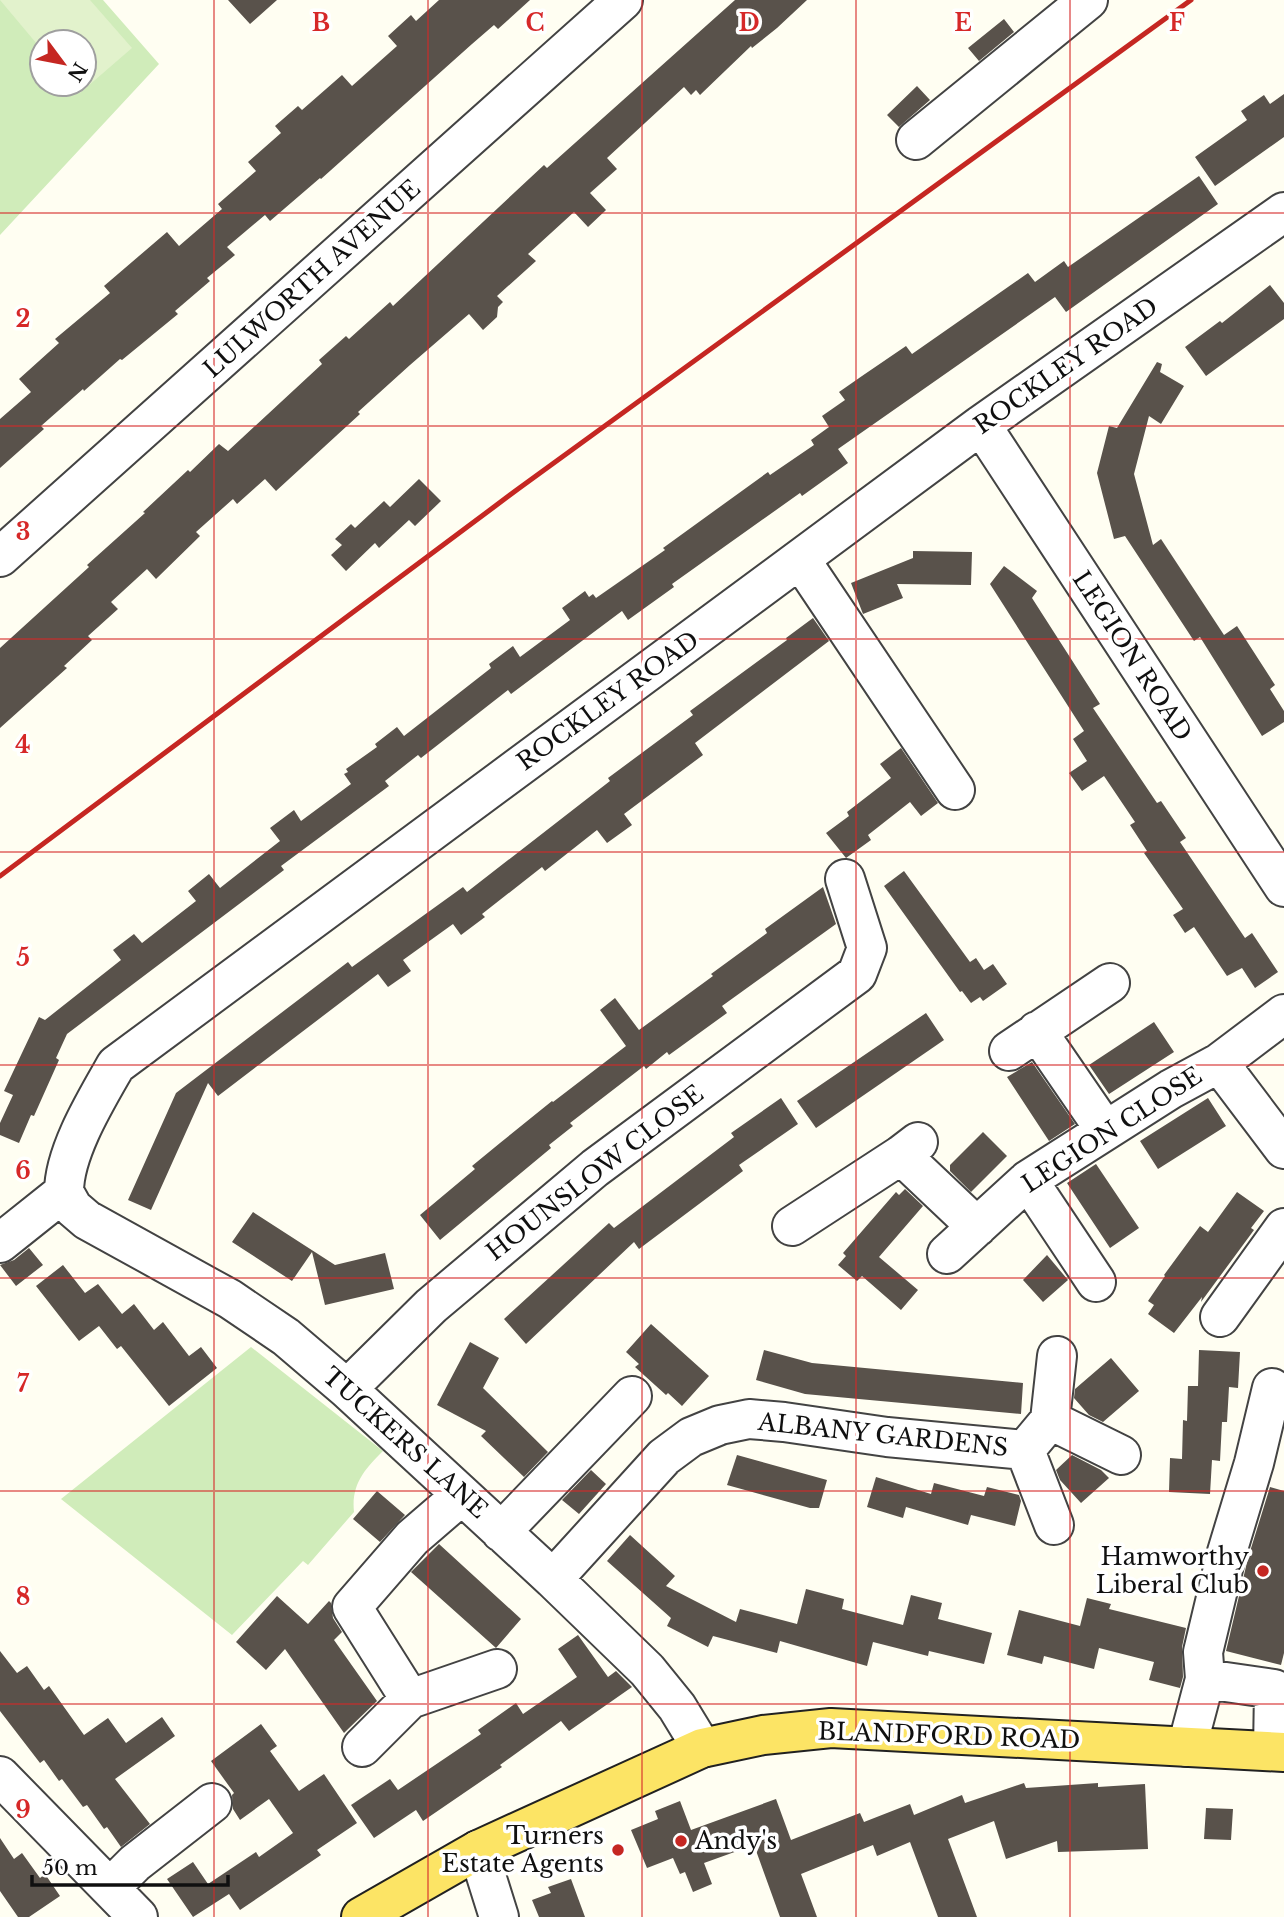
<svg xmlns="http://www.w3.org/2000/svg" width="1284" height="1917" font-family="'Libre Baskerville',serif">
	<style>
		.green { fill: #d0ecba; fill-rule: evenodd }
		.pitch { fill: #e2f2cc }
		.building { fill: #59524b }
		.lines { fill: none; stroke-linecap: round; stroke-linejoin: round }
		.minor-casing { stroke: #434343; stroke-width: 42 }
		.major-casing { stroke: #212121; stroke-width: 42 }
		.minor { stroke: #fff; stroke-width: 38 }
		.major { stroke: #fce465; stroke-width: 38 }
		.rail { stroke: #c52722; stroke-width: 5 }
		.grid { fill: none; stroke: #d62828; stroke-width: 2; stroke-opacity: 0.55 }
		.poi-dot { fill: #c52722; stroke: #fff; stroke-width: 2.5 }
		.labels { text-anchor: middle; stroke-width: 7; stroke-linejoin: round; paint-order: stroke }
		.street-label { font-size: 24px; fill: #101010; stroke: #fff }
		.poi-label { font-size: 24px; fill: #101010; stroke: #fff; text-anchor: end }
		.grid-label { font-size: 23px; text-anchor: middle; font-weight: bold; fill: #d62828; stroke: #fff; stroke-width: 7; stroke-linejoin: round; paint-order: stroke }
	</style>
	<rect width="100%" height="100%" fill="#fffef2"/>
	<path class="green" d="M0 0H103L159 64 0 235ZM42 42H84V84H42Z
		M251 1347 383 1451C365 1469 351 1484 354 1512L308 1565 303 1561 232 1635 61 1499Z"/>
	<path class="pitch" d="M0 0H90L132 48 80 93 72 84H84V42H42V50Z"/>
	<path class="building" d="M228 0H277L250 24Z
		M439 0H530L498 29 494 25 472 44 321 179 320 178 270 221 265 215 227 247 235 255 207 278 210 281 175 311 178 314 122 360 120 359 84 391 83 389 41 426 44 429 0 468V419L31 392 19 379 59 343 55 339 110 293 104 286 167 232 179 246 222 209 218 204 256 171 248 162 281 133 275 126 298 106 302 110 342 75 352 86 397 46 388 36 411 15 416 21Z
		M735 0H807L777 28 752 48 751 46 700 95 696 90 691 95 684 87 607 158 617 169 590 193 606 210 588 227 574 212 528 254 536 261 497 296 503 302 498 307 497 317 483 330 469 314 410 365 358 412 360 414 276 491 265 479 237 504 233 499 196 532 200 536 156 579 147 569 111 602 118 609 88 636 92 640 64 666 67 668 0 728V648L89 567 87 565 145 513 143 512 188 470 190 472 219 444 228 451 322 364 319 360 346 336 349 339 390 302 393 306 544 165 547 168Z
		M1004 19 1014 32 979 61 968 48Z
		M917 86 930 100 899 127 887 115Z
		M1284 94V137L1215 186 1195 157 1247 120 1241 111 1264 95 1270 104Z
		M1199 176 1218 204 1066 312 1055 297 838 449 848 463 802 496 800 493 672 584 674 587 628 620 622 611 511 694 508 690 421 758 418 755 385 781 389 786 281 866 284 870 67 1034 56 1058 59 1060 34 1116 31 1115 19 1143 0 1135V1123L13 1095 4 1091 39 1017 45 1020 121 960 113 950 134 934 142 943 196 901 188 891 209 874 220 888 280 841 270 828 294 810 301 821 351 784 344 774 348 772 346 769 377 747 375 744 397 727 404 736 491 668 489 664 513 646 520 657 570 620 562 608 585 591 589 597 593 594 596 598 665 550 663 548 768 472 770 475 814 445 811 440 829 427 822 416 845 400 839 392 862 376 906 346 912 354 1028 273 1035 282 1064 261 1068 267Z
		M1270 285 1284 303V319L1206 376 1185 347 1220 321 1222 323Z
		M1157 362 1162 364 1160 372 1184 386 1161 424 1149 416 1134 474 1153 545 1161 539 1224 635 1237 626 1275 685 1270 689 1284 711V722L1262 736 1200 637 1194 641 1125 536 1114 539 1097 473 1109 426 1117 428Z
		M419 479 441 501 415 526 409 520 379 548 375 543 346 571 331 555 342 545 335 539 351 524 355 528 384 501 390 507Z
		M913 551 972 552 971 585 897 584 903 598 863 614 851 583 913 558Z
		M1004 566 1037 591 1032 598 1100 704 1093 708 1157 803 1161 801 1186 838 1180 842 1245 938 1252 933 1278 972 1255 988 1242 968 1227 976 1194 927 1185 933 1173 915 1183 909 1144 853 1147 851 1130 825 1135 822 1104 776 1082 791 1069 773 1087 761 1073 739 1084 731 990 584Z
		M813 618 829 641 695 743 703 755 624 814 632 825 607 843 597 830 545 871 542 867 482 914 485 917 461 935 453 924 403 960 411 971 388 987 378 974 218 1096 208 1083 151 1210 128 1200 176 1093 348 962 352 967 463 887 467 892 610 781 608 778 693 715 690 711 787 640 786 638Z
		M901 748 938 803 921 816 910 802 868 835 871 840 846 858 826 833 849 816 847 812 891 778 880 764Z
		M904 871 970 962 976 958 984 970 993 964 1007 984 983 1001 980 997 971 1003 962 991 960 992 884 886Z
		M823 887 836 924 722 1006 727 1013 669 1055 667 1052 646 1069 644 1066 570 1123 573 1126 549 1145 551 1148 440 1240 420 1215 475 1169 472 1166 500 1143 552 1101 553 1102 626 1046 600 1010 615 998 639 1030 713 976 711 974 767 933 765 929Z
		M926 1013 944 1040 816 1128 797 1101Z
		M1154 1022 1174 1052 1109 1094 1089 1065Z
		M1032 1062 1075 1124 1049 1141 1007 1077Z
		M781 1098 798 1124 739 1165 743 1171 639 1249 634 1242 526 1344 504 1319 609 1223 614 1228 734 1137 731 1133Z
		M1208 1098 1226 1126 1158 1169 1140 1141Z
		M983 1132 1007 1156 971 1192 950 1171V1165Z
		M1096 1164 1139 1228 1110 1248 1067 1183Z
		M905 1189 923 1206 879 1257 918 1290 901 1310 862 1276 857 1281 838 1265 846 1256 843 1253 896 1192 899 1195Z
		M1237 1192 1264 1211 1251 1228 1254 1230 1201 1302 1202 1297 1174 1333 1148 1314 1154 1305 1148 1301 1165 1276 1164 1275 1200 1226 1208 1232Z
		M253 1212 335 1265 385 1253 394 1289 325 1305 312 1252 292 1281 232 1242Z
		M29 1248 43 1265 16 1286 0 1265 14 1260Z
		M1047 1255 1068 1280 1043 1302 1023 1280Z
		M63 1265 85 1293 98 1284 122 1314 134 1304 154 1330 163 1322 189 1356 201 1347 217 1368 169 1406 121 1346 117 1349 99 1326 79 1341 36 1286Z
		M651 1324 709 1376 682 1406 668 1393 666 1395 635 1367 639 1364 626 1352Z
		M470 1342 499 1358 483 1388 548 1452 524 1477 481 1436 486 1431 437 1405Z
		M764 1350 812 1363 1023 1383 1021 1414 805 1394 756 1380Z
		M1199 1350 1240 1352 1238 1388 1229 1387 1227 1422H1222L1220 1461 1212 1460 1210 1494 1169 1492 1170 1458 1182 1459 1183 1420 1187 1421 1188 1386H1198Z
		M1111 1358 1139 1391 1103 1422 1089 1415 1074 1398 1075 1389Z
		M737 1455 827 1480 819 1508H810L727 1485Z
		M1072 1455 1101 1470 1109 1478 1081 1503 1060 1480 1056 1470Z
		M591 1470 606 1484 579 1514 562 1500Z
		M876 1477 931 1494 934 1483 984 1496 987 1487 1019 1495 1021 1501 1015 1526 971 1515 968 1525 906 1507 903 1518 867 1507Z
		M1270 1487 1284 1491V1653L1281 1665 1226 1651 1248 1558Z
		M377 1491 405 1515 380 1542 353 1519Z
		M630 1535 675 1576 666 1586 736 1622 740 1609 797 1624 806 1589 844 1599 842 1609 903 1625 911 1595 942 1603 938 1619 992 1633 984 1664 929 1651 928 1656 873 1642 867 1666 780 1641 777 1653 713 1636 708 1647 667 1626 671 1618 607 1561Z
		M439 1544 521 1619 496 1648 411 1572Z
		M277 1596 308 1624 329 1601 331 1603 333 1618 342 1632 334 1640 377 1701 344 1733 285 1649 266 1670 236 1642Z
		M1087 1598 1111 1604 1109 1609 1186 1628 1182 1647 1183 1677 1180 1688 1149 1680 1154 1662 1099 1648 1094 1669 1044 1656 1042 1664 1007 1655 1019 1610 1080 1626Z
		M578 1635 608 1677 616 1671 632 1687 569 1731 561 1721 500 1765 502 1767 423 1821 416 1810 374 1838 351 1805 390 1779 398 1790 481 1734 478 1730 516 1703 523 1714 577 1677 558 1649Z
		M0 1651 17 1673 27 1666 44 1690 49 1686 84 1735 108 1718 126 1743 162 1717 175 1736 115 1779 150 1824 121 1847 107 1827 104 1829 87 1805 83 1807 62 1779 59 1781 44 1760 40 1763 0 1711Z
		M261 1724 277 1746 270 1751 299 1791 324 1774 357 1823 317 1850 321 1855 240 1910 229 1894 193 1917 167 1879 193 1862 208 1884 256 1852 259 1857 293 1833 269 1799 240 1820 233 1809 232 1795 234 1793 211 1761Z
		M1024 1783 1026 1788 1098 1783V1787L1145 1784 1148 1849 1058 1852 1057 1841 1006 1859 994 1821 948 1839 977 1917H938L910 1842 877 1856 873 1845 801 1874 817 1917H780L754 1845 704 1863 712 1884 693 1892 685 1872 680 1874 673 1858 647 1868 631 1830 658 1819 655 1811 680 1801 691 1830 776 1799 791 1840 860 1813 864 1822 910 1804 914 1815 962 1795 965 1803Z
		M1206 1808 1233 1809 1231 1840 1204 1839Z
		M0 1838 14 1859 22 1853 40 1878 45 1874 60 1896 29 1917H18L0 1891Z
		M571 1879 585 1917H539L532 1900 551 1893 548 1887Z"/>
	<g class="lines">
		<g class="minor-casing">
			<path id="minor" d="M916 140 1088 0
				M981 425 1284 887
				M0 557 623 0
				M800 559 955 790
				M1037 1031 1105 1130
				M1009 1051 1110 983
				M1219 1063 1284 1149
				M901 1155 977 1227
				M1028 1180 1096 1282
				M64 1192 73 1208 87 1220 230 1299 286 1337 347 1389 553 1579 647 1670 677 1707 702 1748
				M792 1226 901 1155 918 1142
				M0 1243 64 1192C64 1152 96 1100 116 1065L981 425 1284 212
				M947 1254 1028 1180 1171 1089 1219 1063 1284 1014
				M1220 1317 1284 1228
				M347 1389 431 1306 595 1168 857 974 867 948 845 879
				M1050 1420 1121 1455
				M1025 1450 1050 1420 1057 1356
				M1025 1450 1054 1525
				M462 1495 412 1538 352 1607 410 1699 497 1669
				M501 1532 632 1396
				M553 1579 664 1457 691 1437 720 1425 749 1419 784 1422 887 1437 1025 1450
				M1205 1679 1203 1652 1227 1552 1254 1463 1272 1388
				M362 1747 410 1699
				M1187 1747 1205 1679 1274 1689 1273 1751
				M0 1776 138 1917
				M478 1850 499 1917
				M110 1888 135 1863 212 1803"/>
		</g>
		<g class="major-casing">
			<path id="major" d="M361 1917 478 1850 702 1748 763 1735 831 1728 1284 1752"/>
		</g>
		<use href="#minor" class="minor"/>
		<use href="#major" class="major"/>
		<path class="rail" d="M0 876 518 489 1191 0"/>
	</g>
	<path class="grid" d="M214 0V1917M428 0V1917M642 0V1917M856 0V1917M1070 0V1917M0 213H1284M0 426H1284M0 639H1284M0 852H1284M0 1065H1284M0 1278H1284M0 1491H1284M0 1704H1284"/>
	<g class="poi-dot">
		<circle cx="1263" cy="1571" r="7"/>
		<circle cx="681" cy="1841" r="7"/>
		<circle cx="618" cy="1850" r="7"/>
	</g>
	<g class="labels">
		<g class="street-label">
			<text transform="translate(312 279) rotate(-42)" y="8">LULWORTH AVENUE</text>
			<text transform="translate(1066 366) rotate(-35)" y="8">ROCKLEY ROAD</text>
			<text transform="translate(1132 656) rotate(57)" y="8">LEGION ROAD</text>
			<text transform="translate(608 701) rotate(-36)" y="8">ROCKLEY ROAD</text>
			<text transform="translate(1112 1130) rotate(-33)" y="8">LEGION CLOSE</text>
			<text transform="translate(595 1173) rotate(-38)" y="8">HOUNSLOW CLOSE</text>
			<text transform="translate(883 1435) rotate(6)" y="8">ALBANY GARDENS</text>
			<text transform="translate(405 1443) rotate(42)" y="8">TUCKERS LANE</text>
			<text transform="translate(949 1736) rotate(2)" y="8">BLANDFORD ROAD</text>
		</g>
		<g class="poi-label">
			<text x="1249" y="1565">Hamworthy<tspan x="1249" dy="28">Liberal Club</tspan></text>
			<text x="604" y="1844">Turners<tspan x="604" dy="28">Estate Agents</tspan></text>
			<text x="695" y="1849" text-anchor="start">Andy's</text>
		</g>
	</g>
	<g class="grid-label">
		<text x="321" y="31">B</text>
		<text x="535" y="31">C</text>
		<text x="749" y="31">D</text>
		<text x="963" y="31">E</text>
		<text x="1177" y="31">F</text>
		<text x="23" y="327">2</text>
		<text x="23" y="540">3</text>
		<text x="23" y="753">4</text>
		<text x="23" y="966">5</text>
		<text x="23" y="1179">6</text>
		<text x="23" y="1392">7</text>
		<text x="23" y="1605">8</text>
		<text x="23" y="1818">9</text>
	</g>
	<g transform="translate(63 63) rotate(122)"><circle r="33" fill="#ffffff" stroke="#9f9f9f" stroke-width="2"/>
	<path d="M0-5L12 26L0 18L-12 26Z" fill="#c52722"/>
	<text y="-10" font-size="19" font-weight="bold" text-anchor="middle" fill="#101010">N</text>
	</g>
	<path d="M32 1875v10h196v-10" fill="none" stroke="#101010" stroke-width="3.5"/>
	<text x="42" y="1875" font-size="21" fill="#101010" stroke="#ffffff" stroke-width="5" paint-order="stroke">50 m</text>
</svg>
